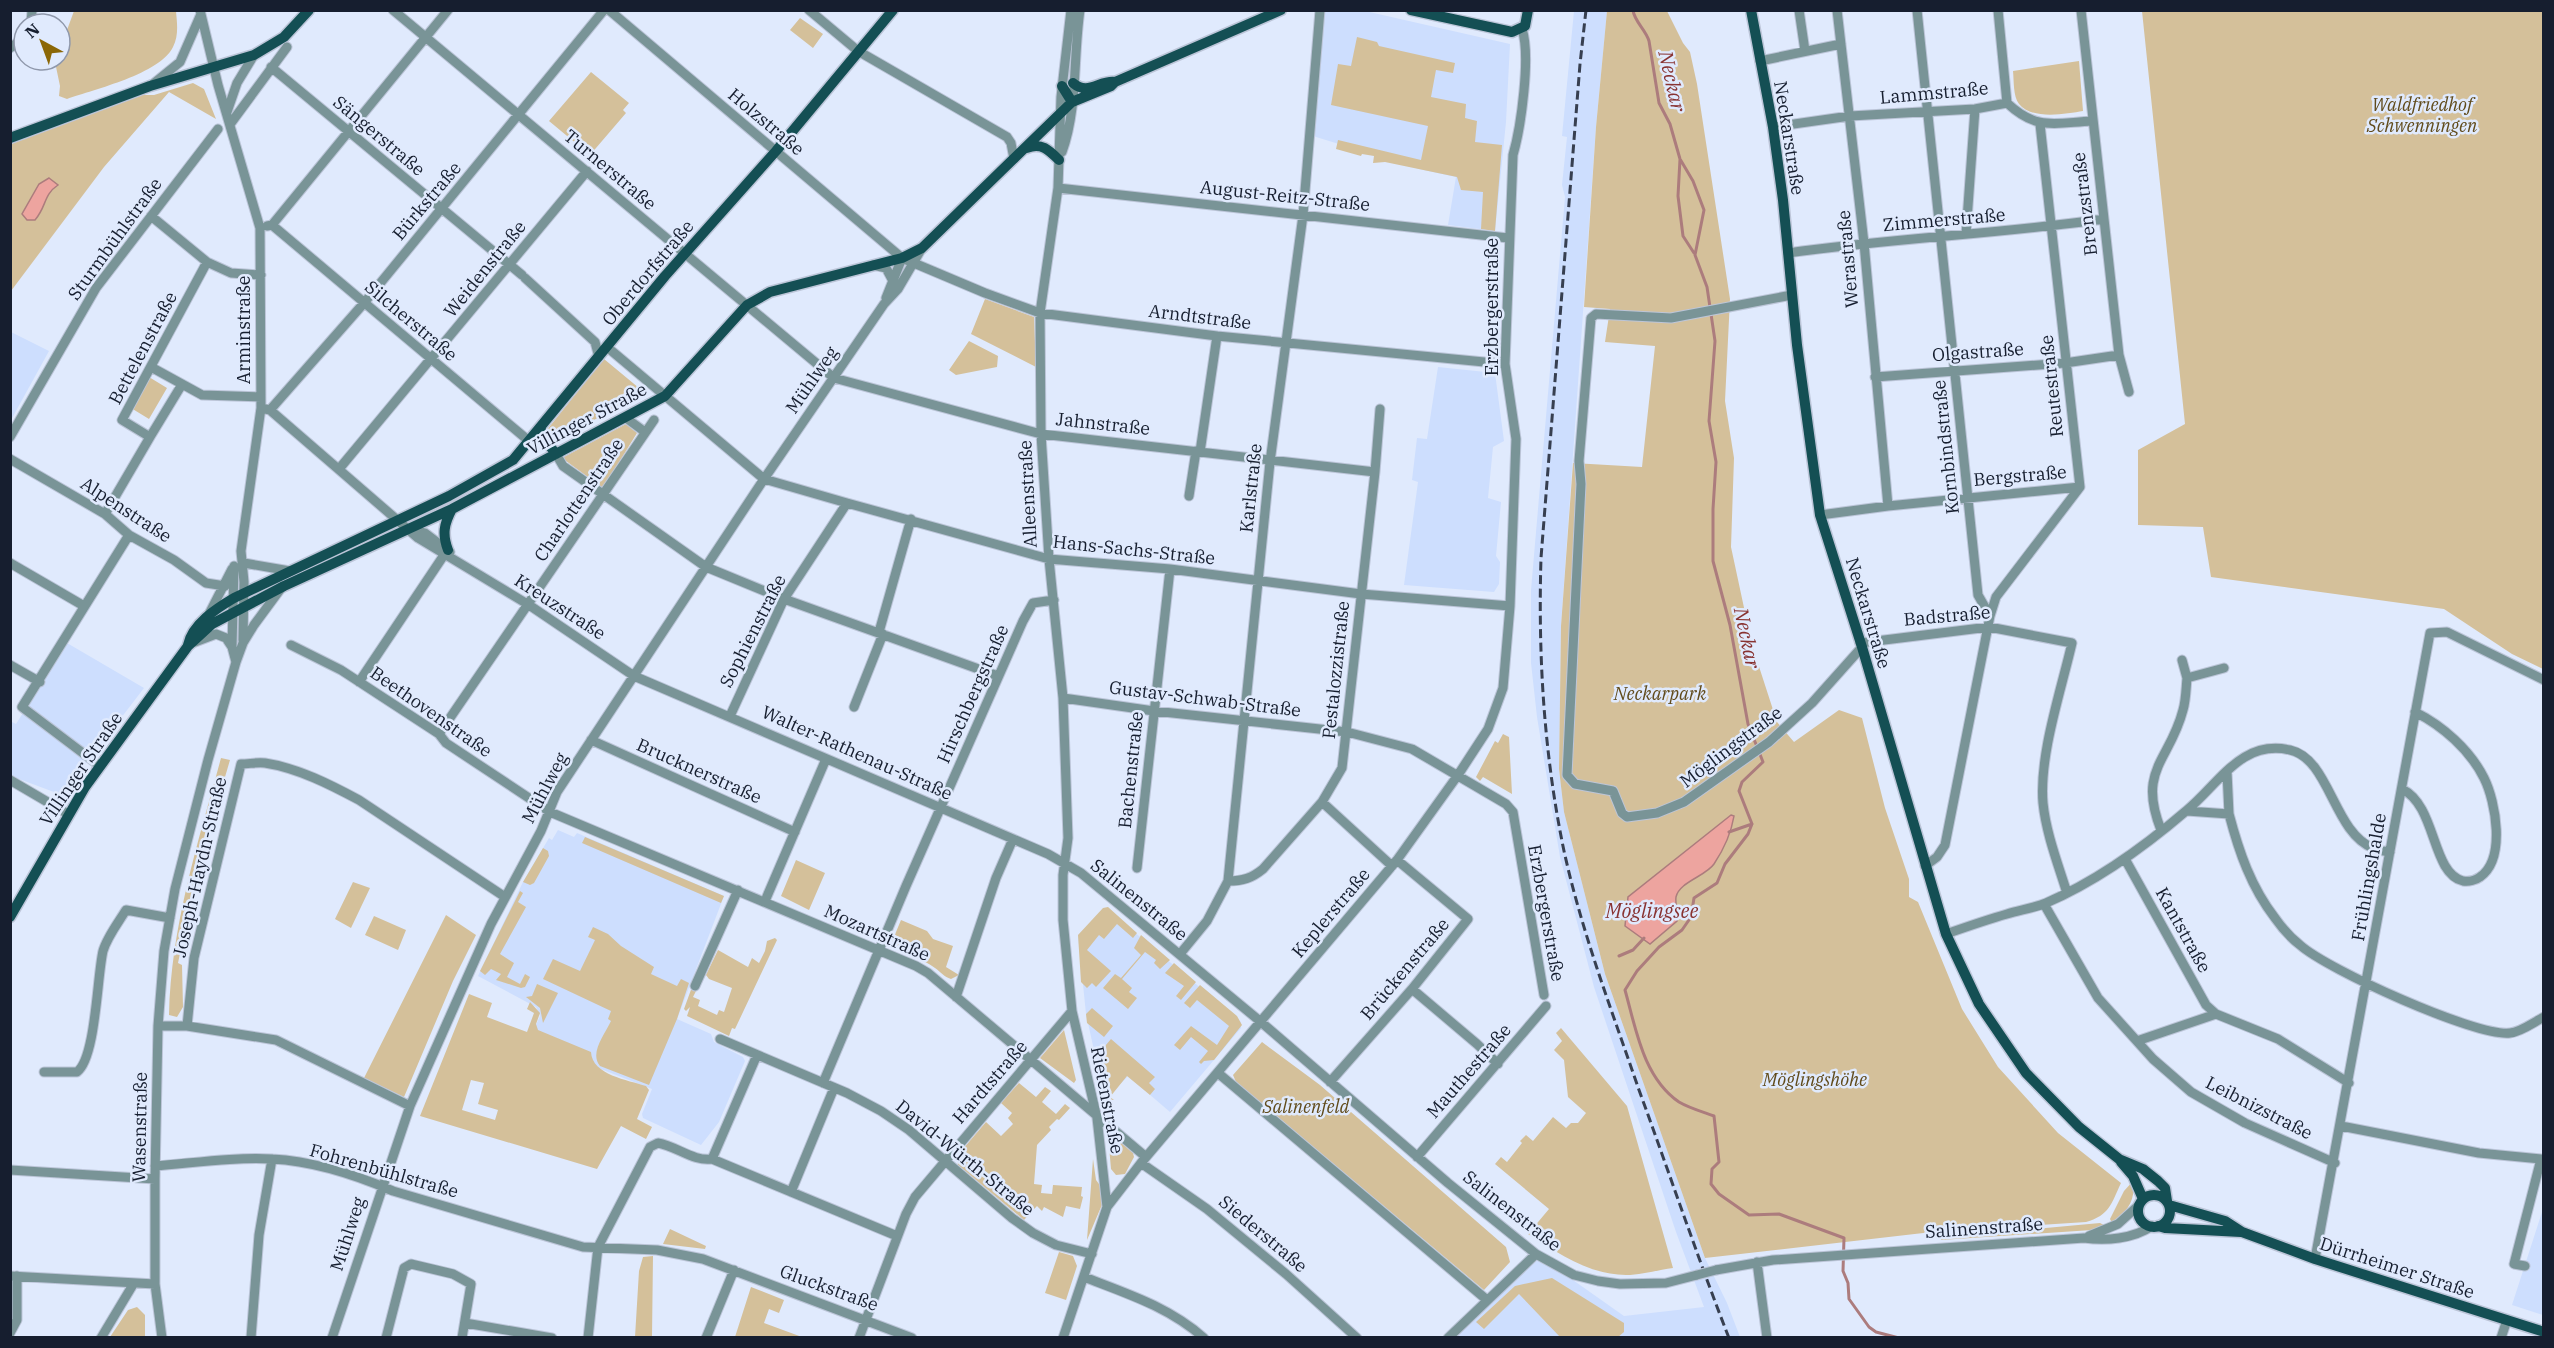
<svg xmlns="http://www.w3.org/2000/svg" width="2554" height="1348" font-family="'IBM Plex Serif',serif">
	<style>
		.built { fill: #cddefe }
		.green { fill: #d4c09a; fill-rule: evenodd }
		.water { fill: #eda49f; stroke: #ac7c7d; stroke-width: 1.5 }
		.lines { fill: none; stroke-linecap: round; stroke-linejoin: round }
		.stream { stroke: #ac7c7d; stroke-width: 3 }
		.minor-casing { stroke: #bcc5d8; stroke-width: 11 }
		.major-casing { stroke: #bcc5d8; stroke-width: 13 }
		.minor { stroke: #799497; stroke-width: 9 }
		.major { stroke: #144f54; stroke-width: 10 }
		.rail { stroke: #373f50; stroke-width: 3; stroke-dasharray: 9 4.5; stroke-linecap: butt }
		.minor-bridge-casing { stroke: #bcc5d8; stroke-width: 11; stroke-linecap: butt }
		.minor-bridge { stroke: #799497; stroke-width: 9 }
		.labels { text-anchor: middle; stroke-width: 5; stroke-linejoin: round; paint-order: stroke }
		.street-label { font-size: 18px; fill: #161e2f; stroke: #e0eafd }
		.park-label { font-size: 18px; font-style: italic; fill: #614b1b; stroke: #e0eafd }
		.water-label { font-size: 20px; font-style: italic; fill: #883332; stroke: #e0eafd }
	</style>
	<rect width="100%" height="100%" fill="#e0eafd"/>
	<path class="built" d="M1324 11H1365L1510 44 1506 122 1495 231 1448 225 1456 177 1419 169 1313 136Z
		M1574 11H1607L1596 127 1561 626 1559 769 1564 812 1605 974 1705 1258 1727 1303 1740 1337 1448 1338 1536 1254 1624 1316 1704 1307 1676 1232 1594 987 1560 857 1537 717 1531 663V590L1565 197 1562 185 1567 137 1562 136Z
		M11 332 49 351 11 420Z
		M1438 367 1495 373 1504 441 1493 447 1488 498 1501 502 1496 556 1500 562 1499 584 1494 592 1404 585 1418 482 1412 480 1417 438 1427 439Z
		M67 643 144 688 62 795 11 776 10 721 16 724Z
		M558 830 574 837 577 833 724 896 677 1019 711 1034 714 1042 743 1057 745 1061 719 1122 701 1145 643 1118 642 1114 652 1089 529 1041 540 1016 536 1007 478 976 523 882 549 838 552 840Z
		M1107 909 1241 1022V1028L1170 1112 1128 1076 1105 1100 1086 1014 1078 935Z
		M2543 1209V1315L2512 1305Z"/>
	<path class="green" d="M74 11H176C177 23 179 35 173 47 160 74 95 89 67 99L59 96 60 86 55 62 60 60V49Z
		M1607 11H1667L1683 43 1690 52 1697 84 1730 299 1725 401 1734 458 1731 547 1752 645 1777 722 1794 742 1839 710 1862 718 1885 808 1909 879V897L1918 902 1962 1009 1998 1067 2058 1133 2121 1183C2111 1204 2110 1215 2086 1222L1932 1232 1705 1258 1605 974 1564 812 1559 769 1561 626 1573 463 1642 467 1655 346 1605 342 1610 309 1584 307 1596 127Z
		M2142 11H2543V669L2512 654 2444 609 2211 577 2203 527 2138 525V450L2185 424Z
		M800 18 823 34 813 48 790 30Z
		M1357 37 1377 42 1379 46 1455 63 1453 73 1436 70 1431 97 1466 104 1465 118 1477 121 1475 142 1502 145 1495 231 1481 229 1483 192 1461 190 1457 177 1385 162 1373 163 1374 156 1362 154 1361 156 1336 149 1338 140 1421 160 1428 126 1331 105 1338 64 1351 66Z
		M2079 61 2083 111C2066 114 2031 120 2019 104 2013 96 2014 81 2013 71Z
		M591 72 629 103 623 110 626 113 590 155 549 121Z
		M193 83 204 89 216 119 169 92 104 167 11 291V144L142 95H154Z
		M985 299 1034 317 1036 367 971 334Z
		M969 341 998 356 997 367 956 375 949 370Z
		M604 359 645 393 556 440 546 431Z
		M149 377 167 388 149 419 131 408Z
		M626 424 637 433 603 488 562 458Z
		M1503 734 1509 737 1512 794 1483 777 1480 781 1476 777 1495 741 1498 743Z
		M221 758 230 760C210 827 192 894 178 963L182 965 183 1007 177 1017 169 1015C171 926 198 843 221 758Z
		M585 837 724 896 721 903 582 843Z
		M543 848 548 851 549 856 534 883 530 885 523 882Z
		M796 860 825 873 809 910 781 896Z
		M353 882 370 888 351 928 335 919Z
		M520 891 523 893 518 902 526 907 500 954 514 963 507 977 520 984 525 974 530 977 525 987 521 988 496 980 501 974 491 969 485 975 480 971Z
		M1108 907 1137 933 1133 938 1117 924 1104 939 1099 935 1087 950 1111 971 1096 987 1092 983 1087 988 1081 982 1078 935 1103 908Z
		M446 915 476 935 453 981 404 1097 364 1078Z
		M374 916 406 930 398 950 365 935Z
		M901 920 927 931 933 939 953 946 946 967 959 975 951 979C944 977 941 972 935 968 922 958 903 955 891 944Z
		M593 927 608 934 621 946 654 967 651 974 677 986 681 979 689 983 677 1019 649 1085 600 1066C589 1053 605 1034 611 1021L608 1019 611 1011 543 979 553 959 580 971 595 940 588 937Z
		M1141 935 1170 960 1160 969 1154 963 1156 960 1145 952 1122 979 1132 988 1129 992 1137 998 1128 1009 1103 988 1115 974 1121 978 1141 955 1134 948Z
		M775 938 777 940 735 1029 732 1028 729 1036 687 1016 690 1007 686 1011 684 1009 692 987 697 989 693 997 700 1000 698 1006 717 1015 719 1010 724 1012 732 988 709 979 706 975 718 950 748 967 752 958 759 963 765 951 767 941Z
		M1174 963 1196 982 1181 1000 1176 996 1184 986 1165 973Z
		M537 984 558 993 543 1023 540 1008 526 997 532 996Z
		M1200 985 1237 1016 1242 1025 1214 1060 1204 1061 1201 1064 1199 1062 1208 1051 1191 1037 1180 1050 1174 1045 1191 1026 1217 1045 1229 1026 1197 1000 1190 1008 1184 1003Z
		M469 994 492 1003 487 1017 527 1032 534 1013 527 1009 530 1002 540 1013 536 1024 538 1030 591 1052C592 1075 628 1080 646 1086L649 1090 637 1119 652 1127 646 1139 621 1126 597 1169 420 1116ZM471 1080 484 1083 478 1104 498 1110 495 1120 462 1110Z
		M1092 1008 1113 1026 1104 1037 1087 1023 1086 1014Z
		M1561 1028 1627 1106 1673 1268C1658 1270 1641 1275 1626 1275 1587 1274 1560 1254 1528 1234L1549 1209 1495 1164 1501 1157 1507 1162 1522 1143 1520 1141 1526 1135 1533 1141 1553 1117 1566 1128 1571 1123H1578L1586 1113 1568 1097 1564 1060 1554 1050 1562 1041 1556 1033Z
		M1064 1030 1076 1080 1074 1083 1040 1058Z
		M1111 1039 1155 1077 1149 1083 1155 1089 1150 1095 1127 1076 1110 1097 1114 1100 1105 1099 1104 1094 1110 1089 1100 1052Z
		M1262 1042 1320 1085 1506 1247 1510 1262 1484 1290 1236 1082 1233 1075Z
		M1019 1083 1036 1097 1045 1087 1051 1091 1042 1102 1056 1114 1065 1104 1070 1108 1059 1120 1057 1119 1049 1127 1051 1130 1037 1145 1034 1184 1042 1185 1041 1193 1052 1194 1053 1185 1082 1187 1081 1196 1083 1197 1080 1209 1066 1206 1063 1217 1044 1207 1042 1211 1037 1206 1024 1220 958 1165 957 1156 986 1122 1001 1136 1013 1124 1008 1118 1012 1113 1001 1103Z
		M1120 1142 1133 1153 1134 1157 1125 1174 1116 1175 1111 1169 1109 1146Z
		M1093 1159 1096 1180 1102 1188 1104 1200 1087 1240Z
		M2133 1181C2136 1201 2127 1212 2112 1223L2110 1219 2124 1191Z
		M2100 1223 2106 1226 2092 1230 1941 1240V1238L1949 1237Z
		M670 1229 706 1246 705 1249 663 1244Z
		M1059 1252 1073 1256 1077 1266 1066 1300 1045 1293Z
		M653 1256 652 1337H635L639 1271 643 1257Z
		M1552 1278 1624 1323V1332L1618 1337H1560L1519 1294 1484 1329 1476 1322 1515 1286Z
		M751 1287 784 1300 779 1313 769 1309 764 1323 802 1337H735Z
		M137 1307 145 1315V1337H110L128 1310Z"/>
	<path class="water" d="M49 178 58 185C43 195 47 206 35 220H27L22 214 39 184Z
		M1731 815 1734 816C1731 834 1724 849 1714 864 1706 876 1679 882 1676 897 1675 904 1678 913 1677 921L1650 944 1625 926 1628 897Z"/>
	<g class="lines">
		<path class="stream" d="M1633 10C1634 21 1646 30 1649 41L1659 103 1670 124 1680 159 1693 181 1704 210 1695 255 1707 287 1715 341 1709 421 1716 462 1713 509V561L1730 625 1748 724 1763 762 1742 782 1739 791 1752 824 1729 832
			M1680 159 1678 196 1683 236 1694 253
			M1752 824 1748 834 1725 864 1717 883 1694 898 1691 917 1682 930 1659 947 1637 971 1625 990C1636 1029 1643 1077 1679 1102 1689 1108 1703 1112 1714 1116L1719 1162 1712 1169 1711 1184 1719 1194 1749 1215 1779 1214 1844 1238 1843 1271 1848 1283 1849 1299 1869 1327 1876 1332 1899 1338
			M1619 956 1633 950 1644 938"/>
		<g class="minor-casing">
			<path id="minor" d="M200 10 218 85 260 228 261 408 241 551 244 582 243 640
				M393 10 834 378 1041 434 1375 472
				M609 10 902 258 985 293 1040 313 1217 336 1505 364
				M809 10 858 51 1007 137 1011 143 1014 159
				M1799 10 1805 51
				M1837 10 1864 243 1888 506
				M1917 10 1978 595 1990 616
				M1998 10 2007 103
				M2081 10 2119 355 2129 392
				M31 24 32 10
				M10 48 24 38
				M1760 61 1841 44
				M271 67 522 275
				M153 84 180 62 201 14
				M2007 103C2037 131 2054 123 2092 121
				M227 112 237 83 254 55
				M231 123 287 47
				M1773 127 1850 116 1975 109 2007 103
				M1062 152C1078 108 1073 57 1080 10
				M1058 188 1508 238
				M151 216 207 262 231 273 261 275
				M272 225 529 441
				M267 226 272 225 448 10
				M1966 234 1975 109
				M1788 253C1893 238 1999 234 2104 219
				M873 265 886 268 893 281
				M525 278 595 342 599 357
				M1792 295 1671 318 1596 314 1591 318 1579 461 1581 484 1567 775 1575 784 1613 791 1622 813 1627 817 1657 813 1684 802 1769 742 1812 703 1862 647
				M886 298 902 258
				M607 347 764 479 847 503 1049 559 1170 569 1361 594 1510 606
				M151 367 202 395 261 397
				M1875 377 2065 363 2119 355
				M261 408 270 410 418 538 529 605 634 676 1048 854 1081 873 1261 1022 1448 1183 1536 1254 1574 1275 1598 1281 1620 1284 1666 1283 1697 1275
				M270 410 364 303 604 10
				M626 418 645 432
				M10 437 96 288 218 129
				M150 437 181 386
				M1200 452 1217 336
				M556 454 563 466 706 567 784 599 998 676
				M10 459 105 514 129 535 174 560 206 583 225 586
				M339 469 587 171
				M1189 496 1196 451
				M105 514 150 437 122 420 207 262
				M1820 515 1888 506 2080 487
				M411 529 425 533 450 552
				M10 563 84 606
				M244 563 290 571
				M234 566 232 647 236 662
				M209 614 232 569
				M879 632 911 519
				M195 642 216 634 226 638 232 647
				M1860 643 1989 627 2072 643C2061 691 2039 755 2043 803 2046 833 2058 864 2067 893
				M291 645 341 670 439 734 446 743 550 812 916 966 928 973 1146 1157
				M2182 660 2187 678
				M10 665 40 682
				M359 682 444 555
				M1063 698 1154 711 1347 732 1412 749 1506 804 1513 812 1544 995
				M854 707 883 634
				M730 716 784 599 847 503
				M439 734 654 420
				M591 740 795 832
				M100 766 22 707 129 535
				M10 780 68 814
				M2402 789C2437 806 2431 873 2463 881 2469 882 2476 880 2480 877 2506 859 2496 802 2484 778 2470 750 2443 726 2415 712
				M1322 802 1392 866
				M2187 811 2229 814 2227 772
				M2229 814C2239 852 2251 887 2275 918 2282 928 2291 938 2300 945 2328 970 2476 1037 2510 1033 2521 1032 2534 1022 2544 1017
				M2161 830C2137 769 2170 761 2183 710 2186 700 2186 688 2187 678L2224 668
				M2125 859 2206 1005 2216 1014 2278 1039 2349 1083
				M1925 866 1937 857 1945 845 1990 616 1996 597 2080 487 2040 124
				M1137 868 1170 569
				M1228 881C1243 881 1252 878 1263 869L1322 802 1342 768 1375 472 1380 409
				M765 901 826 759
				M2044 904 2098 998 2153 1059 2191 1092 2245 1123 2335 1163
				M1946 934C1966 927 1986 920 2007 914 2020 910 2034 908 2046 903 2097 881 2144 847 2186 811 2219 784 2241 739 2290 750 2330 759 2333 832 2373 848 2378 851 2385 851 2390 852
				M1180 954 1207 921 1228 881 1270 462 1303 215 1320 10
				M695 986 738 890
				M1412 989 1477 1044 1498 1064
				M956 997 996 878 1013 839
				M158 1026H187L276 1040 410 1106
				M187 1026 194 958 241 764C249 764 257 762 265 763 298 768 331 785 359 800L505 897
				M720 1039 847 1093 881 1111 909 1130 1012 1218 1033 1233 1056 1245 1092 1254
				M2137 1041 2216 1014
				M44 1072H77C96 1058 97 976 103 951 107 937 118 923 126 910L170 918
				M1218 1073 1487 1300
				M1330 1082 1412 989 1468 919 1397 860
				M823 1083 906 886 1023 621 1033 603 1054 600
				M2341 1126 2479 1153 2541 1159 2514 1264 2525 1266
				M1417 1157 1546 1006
				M712 1159 897 1236
				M712 1159 757 1055
				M1141 1163 1207 1209 1286 1274 1357 1338
				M155 1166C194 1163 233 1157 272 1159 312 1161 356 1175 393 1191L583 1247 657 1250 703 1259 912 1338
				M10 1170 155 1179
				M791 1192 834 1088
				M1107 1207 1141 1163 1397 860 1458 775 1488 729 1503 688 1510 606 1516 439 1505 364 1513 155C1521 127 1531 56 1522 29
				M2089 1236 2118 1224 2139 1205
				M2315 1259 2430 633 2447 632 2544 680
				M1757 1262 1767 1338
				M1716 1270 1773 1260 2084 1238C2106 1241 2133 1239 2152 1226
				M10 1276 155 1284
				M1084 1277C1128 1294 1169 1307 1204 1338
				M465 1323 552 1338
				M10 1333 17 1320V1276
				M101 1338 134 1283
				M162 1338 155 1284V1179L158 1026 164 951 175 889 208 760 236 662 243 643 254 625 282 587
				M251 1338 259 1235 272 1159
				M332 1338 410 1106 491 924 541 831 557 792 764 479 884 304 898 289 922 248
				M386 1338 404 1268 411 1264 453 1274 471 1284 462 1338
				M588 1338 598 1247 650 1147 658 1143C676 1146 694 1162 712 1159
				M706 1338 734 1270
				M859 1338 906 1214 915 1197 1072 1011
				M1063 1338 1107 1207 1097 1118 1072 1011 1063 920V875L1068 838 1063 698 1049 559 1041 434 1040 313 1058 188 1061 97 1071 10
				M1448 1338 1536 1254
				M2501 1338 2507 1320"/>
		</g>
		<g class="major-casing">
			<path id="major" d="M1411 10 1512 32 1525 26 1528 10
				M1751 10 1773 127 1783 200 1797 345 1820 515 1862 647 1946 934 1979 1004 2026 1073 2079 1127 2119 1159 2143 1169 2158 1181 2165 1188 2167 1201
				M1073 83C1088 96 1099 80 1115 82L1281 10
				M1062 86 1072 102
				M10 138 150 86 254 55 284 37 309 10
				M1027 148C1041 142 1049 150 1059 160
				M540 428 549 445 556 454
				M448 550C442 534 444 524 452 509
				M188 645C192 624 217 608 234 598L449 496 513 460 665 276 776 151 893 10
				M10 917 85 787 188 646 212 624 284 586 452 509 665 396 747 305 770 292 902 258 922 248 1072 102 1111 86 1115 82
				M2121 1162 2133 1176 2143 1199
				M2138 1211a16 16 0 1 1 32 0a16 16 0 1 1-32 0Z
				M2169 1205 2225 1221 2242 1232 2315 1259 2544 1332
				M2158 1226 2165 1228 2241 1232"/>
		</g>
		<use href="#minor" class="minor"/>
		<use href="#major" class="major"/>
		<path class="rail" d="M1586 10 1580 64 1541 558C1538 656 1544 755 1564 851 1582 933 1612 1011 1639 1090 1669 1172 1697 1256 1729 1338"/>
		<g class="minor-bridge-casing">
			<path id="minor-bridge" d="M1697 1275 1716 1270"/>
		</g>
		<use href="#minor-bridge" class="minor-bridge"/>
	</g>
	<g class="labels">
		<g class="street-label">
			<text transform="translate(1934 93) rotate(-5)" y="6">Lammstraße</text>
			<text transform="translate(766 122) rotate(40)" y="6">Holzstraße</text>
			<text transform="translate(379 136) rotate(40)" y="6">Sängerstraße</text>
			<text transform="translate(1789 138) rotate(81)" y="6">Neckarstraße</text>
			<text transform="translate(610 170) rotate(40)" y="6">Turnerstraße</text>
			<text transform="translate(1285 196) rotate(6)" y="6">August-Reitz-Straße</text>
			<text transform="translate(427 201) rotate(-50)" y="6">Bürkstraße</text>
			<text transform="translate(2085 204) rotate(-97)" y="6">Brenzstraße</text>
			<text transform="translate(1944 220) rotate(-5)" y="6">Zimmerstraße</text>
			<text transform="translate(115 239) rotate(-54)" y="6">Sturmbühlstraße</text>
			<text transform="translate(1848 259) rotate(-95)" y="6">Werastraße</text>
			<text transform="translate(485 269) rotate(-51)" y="6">Weidenstraße</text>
			<text transform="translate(648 273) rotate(-50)" y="6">Oberdorfstraße</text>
			<text transform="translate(1492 307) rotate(-90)" y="6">Erzbergerstraße</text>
			<text transform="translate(1200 317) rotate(7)" y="6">Arndtstraße</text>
			<text transform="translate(411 321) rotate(40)" y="6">Silcherstraße</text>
			<text transform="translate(244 330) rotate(-90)" y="6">Arminstraße</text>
			<text transform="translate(143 348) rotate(-62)" y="6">Bettelenstraße</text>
			<text transform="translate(1978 352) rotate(-4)" y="6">Olgastraße</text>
			<text transform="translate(812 380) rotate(-55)" y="6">Mühlweg</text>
			<text transform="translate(2052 386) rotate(-96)" y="6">Reutestraße</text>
			<text transform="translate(587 419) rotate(-28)" y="6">Villinger Straße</text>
			<text transform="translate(1103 424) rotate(6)" y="6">Jahnstraße</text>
			<text transform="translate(1946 447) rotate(-96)" y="6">Kornbindstraße</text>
			<text transform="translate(2020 476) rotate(-5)" y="6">Bergstraße</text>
			<text transform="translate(1251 488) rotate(-84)" y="6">Karlstraße</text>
			<text transform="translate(1028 494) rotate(-93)" y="6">Alleenstraße</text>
			<text transform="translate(579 500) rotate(-56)" y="6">Charlottenstraße</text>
			<text transform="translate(126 510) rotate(33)" y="6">Alpenstraße</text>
			<text transform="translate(1134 550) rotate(6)" y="6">Hans-Sachs-Straße</text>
			<text transform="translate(560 607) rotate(33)" y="6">Kreuzstraße</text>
			<text transform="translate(1868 613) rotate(73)" y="6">Neckarstraße</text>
			<text transform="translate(1947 616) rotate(-5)" y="6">Badstraße</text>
			<text transform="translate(753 631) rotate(-63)" y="6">Sophienstraße</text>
			<text transform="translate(1336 670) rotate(-84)" y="6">Pestalozzistraße</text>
			<text transform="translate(973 694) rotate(-66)" y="6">Hirschbergstraße</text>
			<text transform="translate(1205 699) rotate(7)" y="6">Gustav-Schwab-Straße</text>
			<text transform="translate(431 712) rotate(35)" y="6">Beethovenstraße</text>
			<text transform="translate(1731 747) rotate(-37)" y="6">Möglingstraße</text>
			<text transform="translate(857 753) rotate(24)" y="6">Walter-Rathenau-Straße</text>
			<text transform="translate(81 769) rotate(-56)" y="6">Villinger Straße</text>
			<text transform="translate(1131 770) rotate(-84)" y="6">Bachenstraße</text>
			<text transform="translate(699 771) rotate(24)" y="6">Brucknerstraße</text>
			<text transform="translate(545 788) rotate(-62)" y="6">Mühlweg</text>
			<text transform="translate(200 867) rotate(-77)" y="6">Joseph-Haydn-Straße</text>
			<text transform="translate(2369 877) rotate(-80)" y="6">Frühlingshalde</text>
			<text transform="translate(1139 900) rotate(39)" y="6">Salinenstraße</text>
			<text transform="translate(1331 913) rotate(-50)" y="6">Keplerstraße</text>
			<text transform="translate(1546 913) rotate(80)" y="6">Erzbergerstraße</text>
			<text transform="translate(2183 930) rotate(61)" y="6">Kantstraße</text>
			<text transform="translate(877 933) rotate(24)" y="6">Mozartstraße</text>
			<text transform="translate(1405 969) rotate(-50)" y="6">Brückenstraße</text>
			<text transform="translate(1469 1071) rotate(-49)" y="6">Mauthestraße</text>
			<text transform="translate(990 1082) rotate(-49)" y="6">Hardtstraße</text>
			<text transform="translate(1107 1100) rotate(79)" y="6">Rietenstraße</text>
			<text transform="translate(2259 1108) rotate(27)" y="6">Leibnizstraße</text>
			<text transform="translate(140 1127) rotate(-89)" y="6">Wasenstraße</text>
			<text transform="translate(965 1158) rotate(39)" y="6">David-Würth-Straße</text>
			<text transform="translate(384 1171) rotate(16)" y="6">Fohrenbühlstraße</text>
			<text transform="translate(1512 1211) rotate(38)" y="6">Salinenstraße</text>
			<text transform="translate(1984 1228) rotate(-4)" y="6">Salinenstraße</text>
			<text transform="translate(348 1234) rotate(-72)" y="6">Mühlweg</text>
			<text transform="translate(1263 1234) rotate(40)" y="6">Siederstraße</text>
			<text transform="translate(2397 1268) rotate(18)" y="6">Dürrheimer Straße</text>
			<text transform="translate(829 1288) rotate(20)" y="6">Gluckstraße</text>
		</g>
		<g class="park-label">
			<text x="2422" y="111">Waldfriedhof<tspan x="2422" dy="21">Schwenningen</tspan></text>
			<text x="1660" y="700">Neckarpark</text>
			<text x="1815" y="1086">Möglingshöhe</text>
			<text x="1306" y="1113">Salinenfeld</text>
		</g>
		<g class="water-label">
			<text transform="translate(1672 81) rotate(77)" y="7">Neckar</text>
			<text transform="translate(1747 638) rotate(78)" y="7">Neckar</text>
			<text x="1652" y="918">Möglingsee</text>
		</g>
	</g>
	<rect width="2554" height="1348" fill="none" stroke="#161e2f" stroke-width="24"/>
	<g transform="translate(42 42) rotate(319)"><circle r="28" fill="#e0eafd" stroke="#8f98ab" stroke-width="1.5"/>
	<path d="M0-4.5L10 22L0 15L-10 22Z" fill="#8b6706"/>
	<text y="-9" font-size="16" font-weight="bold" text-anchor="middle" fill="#161e2f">N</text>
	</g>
</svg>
